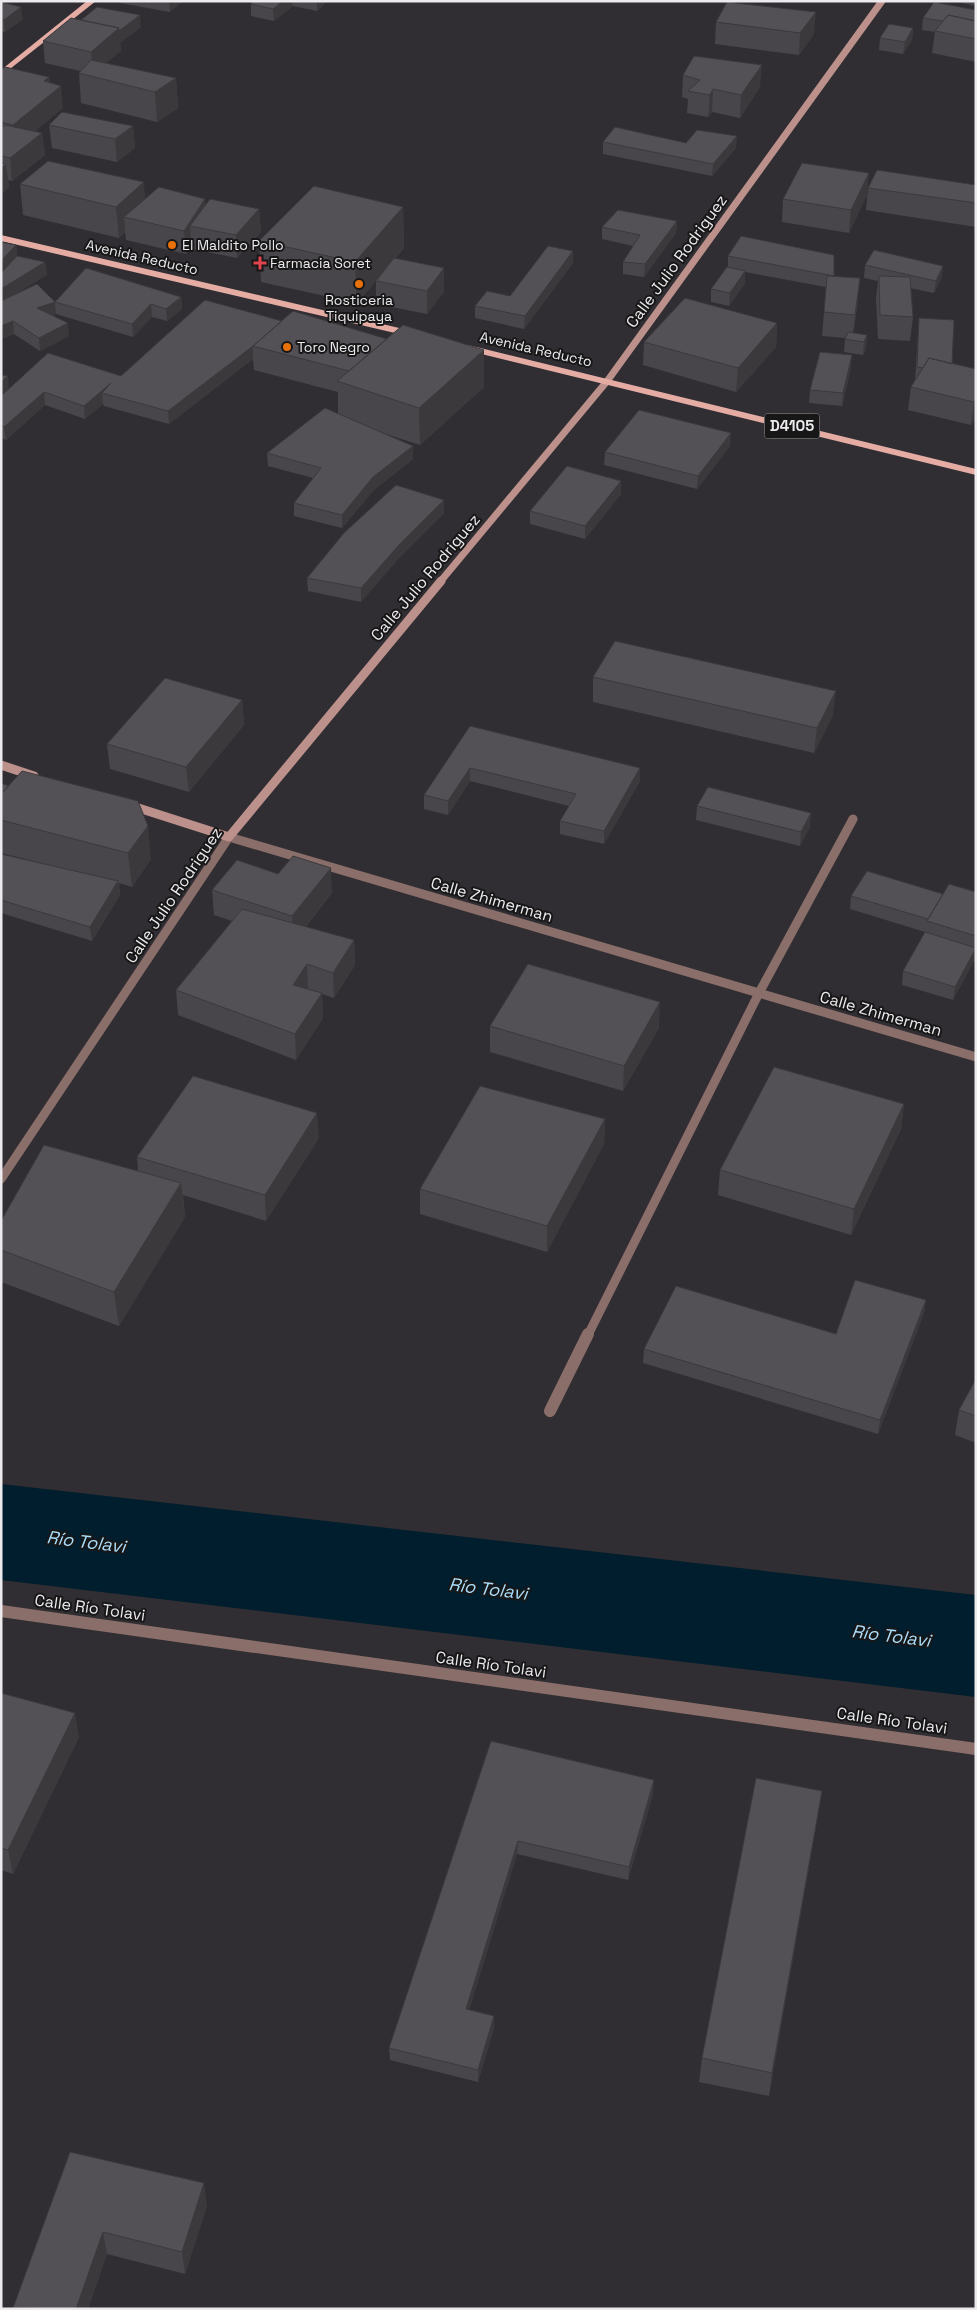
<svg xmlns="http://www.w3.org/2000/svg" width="977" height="2310" font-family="'Space Grotesk',sans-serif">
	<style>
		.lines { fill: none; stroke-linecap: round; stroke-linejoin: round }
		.river { fill: #001e2d; fill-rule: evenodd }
		.lane-far1 { stroke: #8a6e6a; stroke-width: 9 }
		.lane { stroke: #8a6e6a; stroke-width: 12 }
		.street-far1 { stroke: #8a6e6a; stroke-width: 9 }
		.street { stroke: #8a6e6a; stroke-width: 12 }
		.secondary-far1 { stroke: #bd918b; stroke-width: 7 }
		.secondary { stroke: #bd918b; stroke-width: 9 }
		.primary { fill: #e5aca4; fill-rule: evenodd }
		.wall { fill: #48464a }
		.shaded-wall { fill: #3b393c }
		.building { fill: #545156; stroke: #3b393c }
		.food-dot { fill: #e8710a; stroke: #181718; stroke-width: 2 }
		.health-dot { fill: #e0444e; stroke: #181718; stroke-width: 2 }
		.labels { text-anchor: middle; stroke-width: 4; stroke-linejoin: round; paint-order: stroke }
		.far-poi-label { font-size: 14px; fill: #eceaed; stroke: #181718; text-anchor: start }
		.far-street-label { font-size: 14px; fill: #eceaed; stroke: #181718 }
		.shield { fill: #181718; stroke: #acabad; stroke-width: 1 }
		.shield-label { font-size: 15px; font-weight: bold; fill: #eceaed }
		.street-label { font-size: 16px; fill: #eceaed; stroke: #181718 }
		.water-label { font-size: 18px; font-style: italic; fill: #a9ddf9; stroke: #181718 }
	</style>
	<rect width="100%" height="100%" fill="#302e32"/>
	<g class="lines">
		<path class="river" d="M1 1484 976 1595V1697L1 1580Z"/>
		<path class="lane-far1" d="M588 1335 759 993 853 819"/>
		<path class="lane" d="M550 1411 588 1334"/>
		<path class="street-far1" d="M1 1179 229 837 976 1057"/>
		<path class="street" d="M1 1611 976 1749"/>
		<path class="secondary-far1" d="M440 582 608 380 882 1"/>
		<path class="secondary" d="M1 765 34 776
			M129 805 229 837 441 581"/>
		<path class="primary" d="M87 1H96L1 76V70Z
			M1 235 412 331 417 334 412 337 1 241Z
			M468 345 976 469V475L465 350V346Z"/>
	</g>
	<path class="wall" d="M120 1H183L170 12 120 3Z
		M253 1H327L317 11 293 6 274 21 251 16V4Z
		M952 1H976V6Z
		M1 2 23 19 5 32 1 31Z
		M976 10V62L932 53 935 32 922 30 923 18Z
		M81 20 141 27 120 43 121 51 106 63 176 78 178 108 157 122 81 103 79 73 80 71 45 63 43 41Z
		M716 22 814 34 799 55 715 44Z
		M913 28 912 40 903 54 879 50 880 38Z
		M1 70 49 77 50 83 63 108 35 131 42 133 45 155 12 181 8 180 9 187 1 194Z
		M683 75 760 87 740 118 712 112 708 117 687 113 688 99 682 97Z
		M49 125 133 126 135 148 117 162 52 148Z
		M603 142 686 143 736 148 712 176 603 154Z
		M20 184 145 199 259 209 261 232 237 258 192 249 191 246 186 254 126 240 125 232 119 238 23 215Z
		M976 185V227L866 210 868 188Z
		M867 195 849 233 782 222 783 199Z
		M403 207 404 248 395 259 444 268V292L427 314 376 304V281L357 303 261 282 259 241Z
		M677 221 676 233 644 277 623 274V262L633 246 602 239V227Z
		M741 236 834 277 858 301 853 333 867 335 866 348 863 355 844 352 845 338 822 336 826 287 745 272V283L729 306 711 302V289L728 267V256Z
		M1 242 16 245 17 256 45 262 47 275 15 294 55 302 181 297 182 309 167 321 152 317 133 337 56 314 52 316 69 336 40 351 14 334 1 339Z
		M573 251V263L524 329 475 318V306L510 296Z
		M865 265 943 266 941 279 934 293 910 288 913 317 910 341 878 339 876 299 878 281 864 278Z
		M205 300 484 387 420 445 386 434 413 459 374 490 342 528 294 516V503L313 478 268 466 267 453 338 413V392L254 370 253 359 169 424 104 406 103 404 85 419 45 405 6 440 1 438V375L9 389 121 376Z
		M919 318 952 364 976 369V418L971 425 908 410 911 387 915 380Z
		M777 323 776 347 736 392 643 365 644 342Z
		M851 368 842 406 809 403 810 390Z
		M730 446 697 489 604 465 605 452Z
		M621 494 585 539 530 524V511Z
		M444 513 399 558 361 602 308 591 307 578Z
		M593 677 833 715 814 753 593 702Z
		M242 700 244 725 189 792 110 769 107 744Z
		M470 726 640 768V781L604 844 560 834V821L569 806 470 781 448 815 424 809V795Z
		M1 783 151 859 132 887 119 883 120 895 92 941 1 913V854L42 863 1 853Z
		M697 806 810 827 800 846 696 820Z
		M212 890 332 893 306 927 354 940 355 965 334 998 322 994 323 1018 296 1060 178 1015 176 990 232 921 214 915Z
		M976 892V962L974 961 953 1000 902 985 903 971 925 932 850 909 851 896 943 894Z
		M490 1026 659 1028 623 1091 490 1052Z
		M904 1104 901 1129 851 1235 718 1195 720 1170Z
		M605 1119 604 1144 547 1252 420 1214V1189Z
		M319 1138 266 1221 183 1195 185 1217 119 1326 1 1282V1221L138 1171 137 1157Z
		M926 1300 924 1313 878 1434 643 1363 644 1349 836 1334Z
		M976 1379V1443L955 1435 959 1410Z
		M1 1693 79 1737 13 1874 1 1870Z
		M491 1741 653 1794 628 1880 517 1854 469 2009 494 2028 478 2082 390 2060 389 2048Z
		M818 1815 769 2096 699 2082 702 2058Z
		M70 2152 207 2206 185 2274 107 2254 88 2309H13Z"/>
	<path class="shaded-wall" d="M169 1H183L170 12Z
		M283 1H292L293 6 274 21 273 9Z
		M317 1H327L317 11Z
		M21 7 23 19 5 32 4 20Z
		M816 12 814 34 799 55 800 33Z
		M140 15 141 27 120 43 121 51 93 74 91 52 119 28Z
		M913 28 912 40 903 54 905 42Z
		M762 65 760 87 740 118 741 95Z
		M49 77 51 94 61 86 63 108 15 148 13 125 44 81Z
		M176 78 178 108 157 122 155 92Z
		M713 89 712 112 708 117 710 95Z
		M133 126 135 148 117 162 115 139Z
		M42 133 45 155 12 181 10 158Z
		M737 136 736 148 712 176 713 164Z
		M6 164 9 187 1 194V169Z
		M869 173 867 195 849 233 851 210Z
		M144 182 146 213 124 217 125 232 119 238 116 207Z
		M205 199 207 222 190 226 191 246 186 254 184 231Z
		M403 207 404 248 357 303 355 262Z
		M259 209 261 232 237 258 236 235Z
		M677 221 676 233 644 277 645 264Z
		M16 245 19 268 1 287V261Z
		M573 251V263L524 329 525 316Z
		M45 262 47 275 3 301 2 289Z
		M943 266 941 279 934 293 936 281Z
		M444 268V292L427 314V291Z
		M745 271V283L729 306 730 293Z
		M860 278 858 301 853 339 855 315Z
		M181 297 182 309 167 321 166 309Z
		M55 302 56 314 38 321 37 308Z
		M151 304 152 317 133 337 132 324Z
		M13 321 14 334 1 339V326Z
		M68 323 69 336 40 351 39 338Z
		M777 323 776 347 736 392 738 368Z
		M867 335 866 348 863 355 864 342Z
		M253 346V359L169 424 168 411Z
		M484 350V387L420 445 419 408Z
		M852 355 851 368 842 406 843 393Z
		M8 376 9 389 1 396V382Z
		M111 383 102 393 103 404 85 419 84 406Z
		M44 392 45 405 6 440 4 427Z
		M976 399V418L971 425 974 402Z
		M731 433 730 446 697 489 698 476Z
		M413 446V459L374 490 342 528V515L373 477Z
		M621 481V494L585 539V526Z
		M444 500V513L399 558 361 602V588L399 545Z
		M836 691 833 715 814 753 817 728Z
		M242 700 244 725 189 792 186 767Z
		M470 768V781L448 815V801Z
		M640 768V781L604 844V831Z
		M811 813 810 827 800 846 801 832Z
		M148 826 151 859 132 887 128 853Z
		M331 868 332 893 294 942 292 916Z
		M118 881 120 895 92 941 90 927Z
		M354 940 355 965 334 998 333 973Z
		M976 948 974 961 953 1000 955 987Z
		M307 964 308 989 293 985Z
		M322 993 323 1018 296 1060 295 1034Z
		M660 1002 659 1028 623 1091 624 1066Z
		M904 1104 901 1129 851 1235 854 1209Z
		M317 1113 319 1138 266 1221 265 1195Z
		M605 1119 604 1144 547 1252V1226Z
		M181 1183 185 1217 119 1326 114 1292Z
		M926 1300 924 1313 878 1434 880 1420Z
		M75 1713 79 1737 13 1874 8 1850Z
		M654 1780 653 1794 628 1880 629 1867Z
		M822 1791 818 1815 769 2096 772 2073Z
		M518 1841 517 1854 466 2021V2009Z
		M494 2016V2028L478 2082V2070Z
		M204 2183 207 2206 185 2274 182 2252Z
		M103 2232 107 2254 88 2309H76Z"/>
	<path class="building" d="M253 1H283L273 9 251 4Z
		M1 2 21 7 4 20H1Z
		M727 2 816 12 800 33 716 22Z
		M934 2 976 10V21L948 15 943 21 923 18Z
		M97 7 140 15 119 31V28L81 20Z
		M948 15 976 21V39L935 31Z
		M71 18 119 28 91 52 43 41Z
		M889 24 913 28 905 42 880 38Z
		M694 56 762 65 741 95 713 89 710 95 688 91 700 80 683 75Z
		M91 60 176 78 155 92 79 73Z
		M5 67 49 77 44 81 61 86 13 125 1 122V70Z
		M62 112 133 126 115 139 49 125Z
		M5 125 42 133 10 158 1 156V128Z
		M615 127 686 143 697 130 737 136 713 164 603 142Z
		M48 161 144 182 116 207 20 184Z
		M1 163 6 164 1 169Z
		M802 163 869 173 851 210 783 199Z
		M877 170 976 185V203L868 188Z
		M314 186 403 207 355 262 259 241Z
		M159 187 205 199 184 231 124 217Z
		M210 199 259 209 236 235 190 226Z
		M618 210 677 221 645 264 623 262 640 235 602 227Z
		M741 236 834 255V276L728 256Z
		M1 242 16 245 1 261Z
		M548 246 573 251 525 316 475 306 487 291 510 296Z
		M874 250 943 266 936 281 865 265Z
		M17 256 45 262 1 289V273Z
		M394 258 444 268 427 291 376 281Z
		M727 267 745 271 730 293 711 289Z
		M86 268 181 297 166 309 151 304 132 324 55 302 37 308 68 323 39 338 13 321 1 326V301L37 284 55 302Z
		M827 276 860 278 855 315 824 312Z
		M879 276 910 277 913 317 880 315Z
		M685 298 777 323 738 368 644 342Z
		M205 300 282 321 253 346 168 411 102 393 111 383 84 406 44 392 4 427 1 426V396L48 353 121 376Z
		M293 311 387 339 349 371 253 346Z
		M919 318 954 320 952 364 929 358 923 368 917 367Z
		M403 325 484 350 419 408 337 381Z
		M848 332 867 335 864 342 845 339Z
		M820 352 852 355 843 393 810 390Z
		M929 358 976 369V399L974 402 911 387Z
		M1 375 8 376 1 382Z
		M325 408 413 446 373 477 342 515 294 503 321 468 267 453Z
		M639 410 731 433 698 476 605 452Z
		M567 466 621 481 585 526 530 511Z
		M396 485 444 500 399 545 361 588 307 578 344 533Z
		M615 641 836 691 817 728 593 677Z
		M165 678 242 700 186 767 107 744Z
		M470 726 640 768 604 831 560 821 576 794 470 768 448 801 424 795Z
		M22 771 138 801 148 826 128 853 1 820V794Z
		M1 783 9 786 1 794Z
		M708 787 811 813 801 832 697 806Z
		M1 854 118 881 90 927 1 900Z
		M293 856 331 868 292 916 212 890 237 860 278 874Z
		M867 871 943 894 928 919 851 896Z
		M949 884 976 892V936L927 921Z
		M242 909 354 940 333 973 307 964 293 985 322 993 295 1034 176 990Z
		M925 932 976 948 955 987 903 971Z
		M528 964 660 1002 624 1066 490 1026Z
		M774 1067 904 1104 854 1209 720 1170Z
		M193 1076 317 1113 265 1195 137 1157Z
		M480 1086 605 1119 547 1226 420 1189Z
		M44 1145 181 1183 114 1292 1 1250V1221Z
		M855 1280 926 1300 880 1420 644 1349 676 1286 836 1334Z
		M976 1379V1416L959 1410Z
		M1 1693 75 1713 8 1850 1 1848Z
		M491 1741 654 1780 629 1867 518 1841 466 2009 494 2016 478 2070 389 2048Z
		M756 1778 822 1791 772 2073 702 2058Z
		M70 2152 204 2183 182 2252 103 2232 76 2309 13 2308Z"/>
	<g class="food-dot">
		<circle cx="172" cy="245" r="5"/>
		<circle cx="359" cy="284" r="5"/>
		<circle cx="287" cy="347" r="5"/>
	</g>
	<path class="health-dot" d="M257.5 255.5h5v5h5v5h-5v5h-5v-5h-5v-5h5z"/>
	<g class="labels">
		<g class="far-poi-label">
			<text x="182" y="250">El Maldito Pollo</text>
			<text x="270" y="268">Farmacia Soret</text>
			<text x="359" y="305" text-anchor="middle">Rosticeria<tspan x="359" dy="16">Tiquipaya</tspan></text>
			<text x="297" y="352">Toro Negro</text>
		</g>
		<g class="far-street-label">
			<text transform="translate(142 257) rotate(13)" y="5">Avenida Reducto</text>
			<text transform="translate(536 349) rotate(13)" y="5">Avenida Reducto</text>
		</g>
		<rect class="shield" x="764.5" y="413.5" width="55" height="25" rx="4"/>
		<g class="shield-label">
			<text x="792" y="431">D4105</text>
		</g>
		<g class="street-label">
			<text transform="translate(676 261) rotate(-54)" y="6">Calle Julio Rodriguez</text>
			<text transform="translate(425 577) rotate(-50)" y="6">Calle Julio Rodriguez</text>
			<text transform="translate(173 895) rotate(-56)" y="6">Calle Julio Rodriguez</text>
			<text transform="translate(492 899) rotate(16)" y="6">Calle Zhimerman</text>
			<text transform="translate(881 1013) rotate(16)" y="6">Calle Zhimerman</text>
			<text transform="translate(90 1607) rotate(8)" y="6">Calle Río Tolavi</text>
			<text transform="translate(491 1664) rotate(8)" y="6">Calle Río Tolavi</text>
			<text transform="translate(892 1720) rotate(8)" y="6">Calle Río Tolavi</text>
		</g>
		<g class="water-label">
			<text transform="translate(86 1542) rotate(7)" y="6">Río Tolavi</text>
			<text transform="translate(488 1589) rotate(7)" y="6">Río Tolavi</text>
			<text transform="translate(891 1636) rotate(7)" y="6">Río Tolavi</text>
		</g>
	</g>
	<rect width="977" height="2310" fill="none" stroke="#eceaed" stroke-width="5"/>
</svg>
